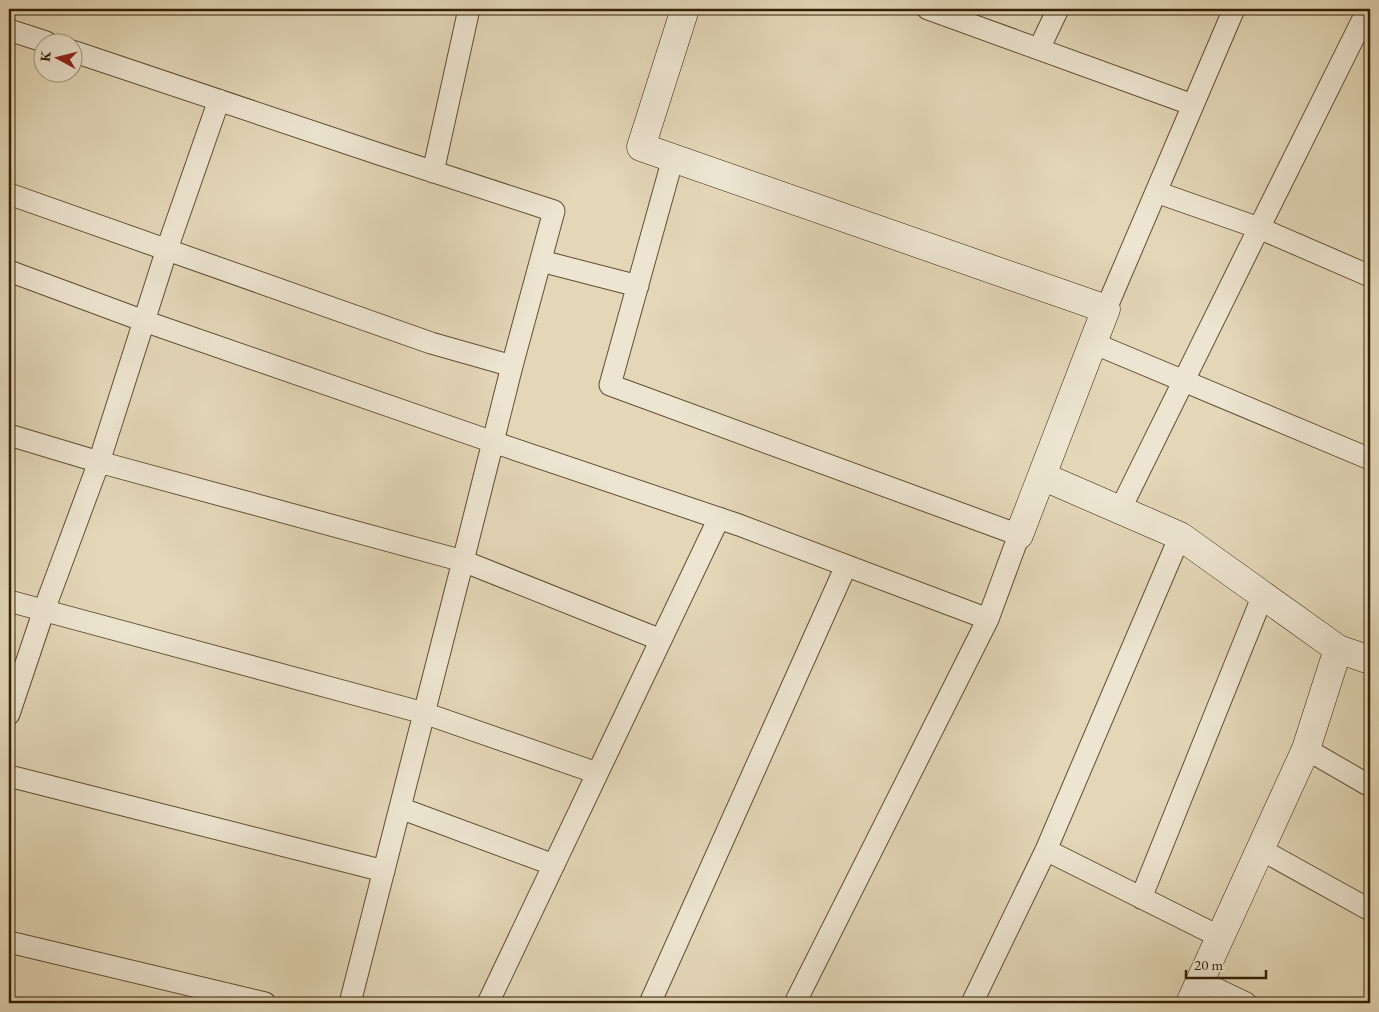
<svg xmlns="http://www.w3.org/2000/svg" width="1379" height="1012" font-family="'EB Garamond',serif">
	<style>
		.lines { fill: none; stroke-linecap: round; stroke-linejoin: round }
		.street-casing { stroke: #604e31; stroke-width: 23 }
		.secondary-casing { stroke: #342004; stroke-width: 29 }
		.street { stroke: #ede5d1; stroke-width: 21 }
		.secondary { stroke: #ede5d1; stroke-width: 28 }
	</style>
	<rect width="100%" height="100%" fill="#e3d7b8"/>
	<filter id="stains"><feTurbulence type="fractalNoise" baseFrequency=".004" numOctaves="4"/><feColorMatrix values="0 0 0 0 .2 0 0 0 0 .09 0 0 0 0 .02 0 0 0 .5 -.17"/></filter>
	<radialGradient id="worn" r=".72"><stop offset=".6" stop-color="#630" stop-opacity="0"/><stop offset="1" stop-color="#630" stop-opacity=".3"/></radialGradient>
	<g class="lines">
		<g class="street-casing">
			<path id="street" d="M928 9 1193 105
				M9 30 46 42
				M1039 49 1058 9
				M72 51 379 154 554 211 512 366 463 561 350 1003
				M673 158 610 385 1019 535 988 619 795 1003
				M433 172 469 9
				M1156 192 1259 228 1370 276
				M9 194 431 343 512 366
				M541 261 638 286
				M9 271 144 321 493 442 739 525 988 619
				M1106 309 1234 9
				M1093 343 1370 459
				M9 435 99 462 463 561 661 640
				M1120 510 1259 228 1368 9
				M9 601 424 713 597 773
				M9 714 44 610 99 462 167 249 219 100
				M1306 749 1370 786
				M9 776 384 871
				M400 808 554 865
				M1260 849 1370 910
				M1046 850 1220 937
				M1141 898 1263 595
				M9 942 265 1003
				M1200 981 1246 1003
				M488 1003 719 518
				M650 1003 846 566
				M972 1003 1046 850 1180 536"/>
		</g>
		<g class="secondary-casing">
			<path id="secondary" d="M685 9 641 147 1106 309 1019 535
				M1042 476 1180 536 1338 649 1306 749 1190 1003
				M1338 649 1370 660"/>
		</g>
		<use href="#street" class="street"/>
		<use href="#secondary" class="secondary"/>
	</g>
	<rect width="1379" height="1012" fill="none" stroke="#e3d7b8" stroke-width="30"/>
	<rect x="10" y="10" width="1359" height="992" fill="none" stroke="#342004" stroke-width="2.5"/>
	<rect x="15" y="15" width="1349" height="982" fill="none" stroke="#342004"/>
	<g transform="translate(58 58) rotate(277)"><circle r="24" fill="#ede5d1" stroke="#a3967f"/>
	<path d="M0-4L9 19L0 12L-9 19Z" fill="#8f2418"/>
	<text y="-8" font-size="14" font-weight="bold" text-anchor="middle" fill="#342004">K</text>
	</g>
	<path d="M1186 970v8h80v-8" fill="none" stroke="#342004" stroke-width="2.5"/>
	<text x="1194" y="970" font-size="15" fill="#342004" stroke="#ede5d1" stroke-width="4" paint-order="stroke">20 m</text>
	<rect width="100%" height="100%" filter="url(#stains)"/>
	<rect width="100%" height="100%" fill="url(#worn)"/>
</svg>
